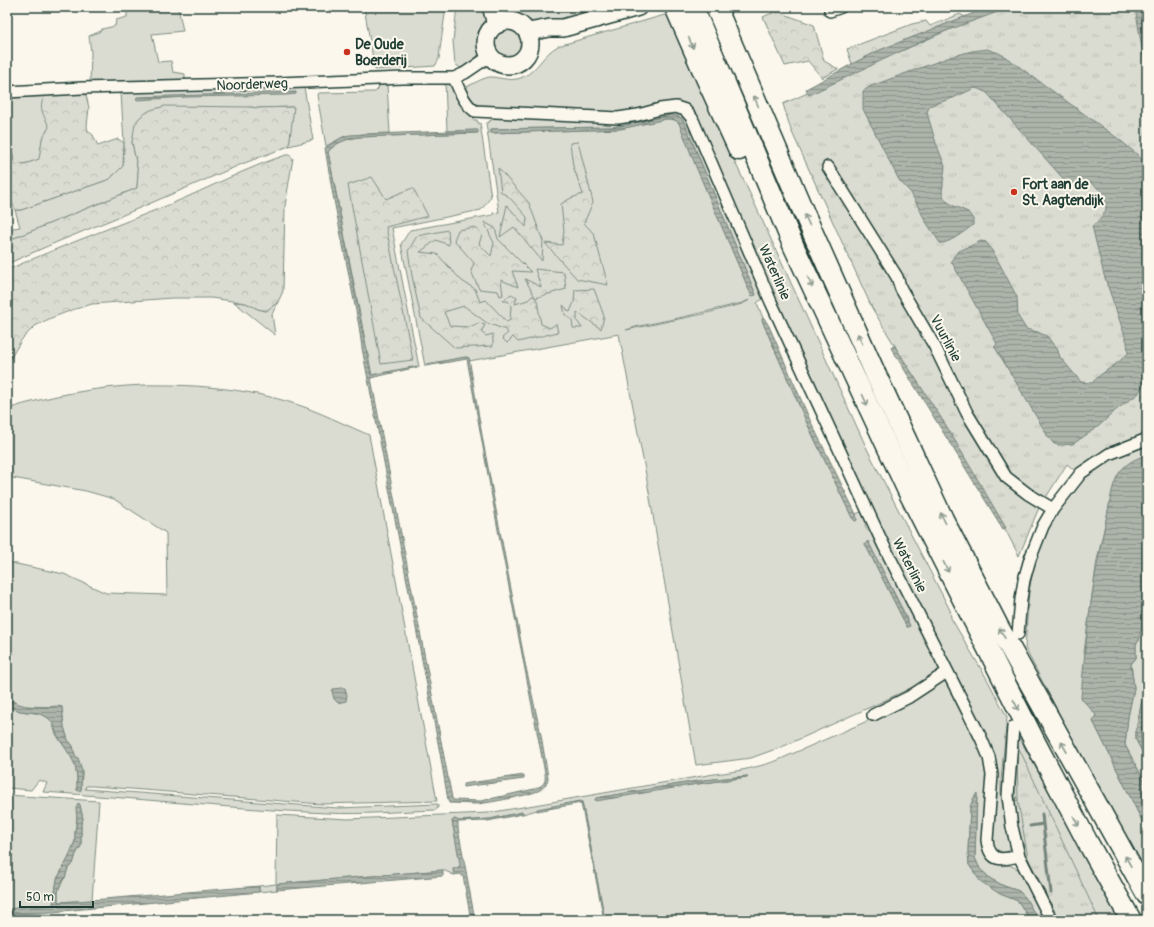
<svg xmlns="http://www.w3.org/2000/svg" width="1154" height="927" font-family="Pangolin,sans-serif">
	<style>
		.grass { fill: #dbdcd1; stroke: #7d8c82; fill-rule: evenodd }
		.forest { fill: url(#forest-crowns); stroke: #7d8c82 }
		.park { fill: url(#park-tufts); stroke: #7d8c82 }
		.water { fill: url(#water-rules); stroke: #74847b }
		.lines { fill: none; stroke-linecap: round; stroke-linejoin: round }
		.stream { stroke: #74847b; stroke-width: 3 }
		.street-casing { stroke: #1f3d34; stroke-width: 14 }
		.primary-casing { stroke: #1f3d34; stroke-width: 20 }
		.highway-casing { stroke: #1f3d34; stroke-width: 23 }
		.street { stroke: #fbf7ec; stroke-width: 11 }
		.primary { stroke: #fbf7ec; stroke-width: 17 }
		.highway { stroke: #fbf7ec; stroke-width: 20 }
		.oneway { stroke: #8d9a90 }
		.poi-dot { fill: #c8321e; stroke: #fbf7ec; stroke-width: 1.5 }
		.labels { text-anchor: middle; stroke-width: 4; stroke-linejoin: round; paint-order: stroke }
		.poi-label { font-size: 14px; font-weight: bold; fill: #1f3d34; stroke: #fbf7ec; text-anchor: start }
		.street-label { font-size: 14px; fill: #1f3d34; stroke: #fbf7ec }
	</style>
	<defs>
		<pattern id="forest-crowns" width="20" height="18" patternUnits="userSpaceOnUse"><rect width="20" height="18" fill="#dbdcd1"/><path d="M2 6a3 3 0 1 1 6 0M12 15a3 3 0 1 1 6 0" fill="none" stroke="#bcbeb4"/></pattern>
		<pattern id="park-tufts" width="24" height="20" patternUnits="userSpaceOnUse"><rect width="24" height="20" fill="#dbdcd1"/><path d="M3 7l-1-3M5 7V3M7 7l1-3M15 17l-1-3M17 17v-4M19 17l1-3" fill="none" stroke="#bcbeb4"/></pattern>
		<pattern id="water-rules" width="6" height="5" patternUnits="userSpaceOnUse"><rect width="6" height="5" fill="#adb4aa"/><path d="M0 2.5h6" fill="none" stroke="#8c948b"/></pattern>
	</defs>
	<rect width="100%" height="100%" fill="#fbf7ec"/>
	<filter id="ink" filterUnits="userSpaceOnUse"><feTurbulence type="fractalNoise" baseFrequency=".025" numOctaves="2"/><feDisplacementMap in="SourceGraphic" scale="8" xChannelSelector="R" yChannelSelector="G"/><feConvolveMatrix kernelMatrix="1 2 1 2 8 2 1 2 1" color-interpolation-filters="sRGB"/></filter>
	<g filter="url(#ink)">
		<path class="grass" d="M145 7H178L183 31 152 34 158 62 171 61 173 72 185 74V80L90 85 91 52 89 36 101 31 102 29 115 26 116 20 127 17V12Z
			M364 7H446L440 49 439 59 435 66 375 70Z
			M457 7H489L488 22 482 34 480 48 479 54 472 62 462 68 459 67 455 64 453 41Z
			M513 7H610L576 18 536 25 529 23 521 18 516 12Z
			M668 14 680 45 683 46 708 105 752 198 868 451 950 610 951 618 987 679 1007 717 1001 780V796L1012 843C1011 849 1009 851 1004 853L994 848 992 841 993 824 981 730 950 665 924 618 807 376 694 112 686 104 673 103 628 112 600 114 481 106C472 103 469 97 465 89L466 87C473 84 486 76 492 77 503 78 512 82 523 77 538 70 542 55 558 46Z
			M495 43a13 13 0 1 1 26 0a13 13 0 1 1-26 0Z
			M445 81 450 82 469 111 471 117 473 116 474 120H477L478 123H480L491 197 481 210 392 228 419 367 372 375 328 152C336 142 347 139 359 137L476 133 477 130 447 131Z
			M379 85H387L390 133 362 134 343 137 326 146 317 95 318 93 375 92 378 89Z
			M304 87 313 140 289 146 293 107 258 108 250 107 134 136 132 142 138 172 137 188 7 241V229L20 227 15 210H21L110 179 123 166 124 143 121 93Z
			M46 95 47 121 50 127 42 139 40 159 28 163 16 165 14 162 7 119V97Z
			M674 110 690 118 764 298 757 303 763 318 762 320 764 325 806 421 845 503 855 521H856V514L863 511 866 523 865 526 867 530 875 536 940 666 938 675 877 704 784 746 751 758 696 765 646 475 619 334 469 361V358L467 357 425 366 401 244 410 230 493 215V213L499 212 486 123H489V121L492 120V118H494L495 115 581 119ZM671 115 682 118 685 124 756 295 749 290 679 123C675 119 671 119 666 119L620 129 491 133 490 131 491 129 612 127 626 125ZM749 300 748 301 742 304 703 314 626 330 635 327 683 317 742 303ZM868 542 903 610 910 626 907 627 865 544Z
			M234 302 246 303 258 309 266 311 278 302 272 314 275 335Z
			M144 385C198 384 255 389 307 408 328 416 348 426 369 435L437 801 321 804 93 786H86L85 789 338 808 438 804V807L436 810C400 811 363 815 327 813 232 809 138 798 43 792L47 783 39 780 31 790 7 788V706C12 708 17 710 21 711 30 713 37 712 45 716 55 722 52 726 56 734 60 742 67 749 72 757 77 767 77 779 77 790H81L82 771 78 758 75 755 73 746 68 740 64 727 62 707 24 706 19 705 7 698V562L64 574 106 593 167 595 166 533 114 499 86 491 7 477V409C52 395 97 387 144 385Z
			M1147 442V455L1144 456 1120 472 1114 485 1097 560 1084 652 1096 715 1093 721 1147 831V874L1067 729 1025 648 1029 591 1034 566 1032 564 1046 527 1076 485 1089 472 1119 454Z
			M1147 593V685H1145L1136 730V740L1147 761V786L1125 745 1128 717 1134 688 1131 664 1136 658V643L1139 641Z
			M946 679 985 756 992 861C1004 864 1015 865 1024 874L1049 920H1038L1025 897 1019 891 1004 886 991 879 980 869 975 858 977 794 970 807 968 851 969 865 1000 894 1018 901 1030 920H605L582 802 580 801 537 810 523 814 522 812 490 819 459 821 454 819 452 821 461 864 459 867 453 869 454 875 443 870 277 884V890L259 892V886L276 884 277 815 348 819 488 813 714 774C735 772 755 768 776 761L881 715ZM748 776 747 777 691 785 595 800 596 798 704 780Z
			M1147 692V749L1142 740 1141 734Z
			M1017 734 1121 920H1057L1032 874 1025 856 1014 817 1013 795 1017 801 1018 800 1015 795V774Z
			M7 795 99 801 92 900 58 902V893L59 888 63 880 65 878 68 868 73 864 76 854 81 846V824L83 819 80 805 79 803 75 831V841L68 859 57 879 53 905 7 909Z"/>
		<path class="forest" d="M776 11 814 25 824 61 838 69 822 78 808 61 785 66 763 17Z
			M960 14 965 17 880 50 852 64 847 49 912 24 926 21 930 26Z
			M81 92 86 95 89 108 87 126 88 131 93 135 98 146 118 139 124 143 123 166 110 179 21 210H15L12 202 7 157V119L14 162 16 165 28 163 39 159 42 139 49 127C45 116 36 107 46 95Z
			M165 106 250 107 258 108 294 107 289 146 242 164 123 215 57 242 7 264V241L137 188 138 172 132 142 135 124 139 118 147 112 151 110Z
			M578 142 593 202 584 223 594 234 608 285 577 279 545 243 562 245 564 231 561 204 571 198 583 194 573 166 570 143Z
			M286 155H289L293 158 285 206 283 291 278 302 266 311 258 309 246 303 211 298H172L92 304 72 310 51 318 35 326 22 339 7 364V270C61 246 116 226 171 204 209 188 246 168 286 155Z
			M498 168 529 203 543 241 542 261 514 227 500 237 507 205 526 227 527 217 509 197 501 192Z
			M372 177 386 199 402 192 413 188 428 216 386 227 413 360 381 364 348 185Z
			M484 222 495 228 498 239 531 272 512 271 518 287 501 280 503 295 500 296 498 291 479 289 471 271 474 263 454 240 458 230 475 227 482 235 479 244 491 256 494 243Z
			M448 230 449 245 436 240 420 252 437 254 462 281 475 289 480 302 486 300 507 322 510 320 511 306 508 301H503L511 294 517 297 515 304 528 300 532 296 535 297 525 279 541 287 535 269 564 272 566 289 535 298 537 300 541 324 550 328 556 324 558 332 518 342 513 337 507 343 502 338 508 333 506 330 487 323 464 306 444 312 450 326 469 327 479 323 485 325 481 332 486 336 493 334V346L455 348 421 318 412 276 408 251 417 236Z
			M594 289 604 316 601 329 577 312V321L582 328H573L572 320 565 315 563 305 570 312 574 302 575 290Z"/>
		<path class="park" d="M1005 7H1147V434L1077 473 1067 464 1038 510 1019 556 1003 525 872 308 791 130 783 104 953 28Z
			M1017 744 1099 920H1059L1028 858 1018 801Z"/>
		<path class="water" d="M989 7H1011L935 35 809 95 806 89 852 64 880 50Z
			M1135 7H1147V78Z
			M987 49 999 53 1010 60 1120 140 1139 156 1147 168V378L1138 394 1116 410 1099 426 1073 444 1062 445 1054 444 1049 438 996 349 994 347 997 344 951 261 957 252 981 241 986 242 995 255 1017 297 1018 316 1026 329 1038 332 1048 337 1052 343 1057 348 1060 357 1081 382 1092 383C1102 371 1118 365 1128 353L1127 342 1104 275 1092 226 1098 221 1106 210C1105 194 1103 191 1089 182L1076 185 1067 183 987 93 982 90 975 88 953 98 929 106 927 113 936 143 945 166 942 192 945 200 954 206 968 212 973 219V225C965 231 949 244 940 243L926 222 911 193 899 180 863 109V91L871 86 950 57 972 51Z
			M296 92V94L287 95 187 97 138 100 136 99 137 97Z
			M671 115C679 116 681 117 685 124L756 295 752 296 749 290 696 167 679 123C675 119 671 119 666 119L620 129 491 133 490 131 491 129 612 127 626 125Z
			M478 130V133H476L359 137C347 139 335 142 328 152L371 375 417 366V367L371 378 452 798V799L454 800 481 801 534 789C544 785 546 783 545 773L498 530 467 359 426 366V364L465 357 469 358 483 441 525 663 541 735 548 777C548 782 545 786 540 790 532 795 488 803 477 804 468 804 459 803 449 803L448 800 440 753 362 348 359 326 332 190 325 148 343 137 349 135Z
			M764 318 769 326 810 420 856 514 857 520 855 521 852 518 806 421 764 325 762 319Z
			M894 345 947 427 1006 528 1003 529 904 369 891 348Z
			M1147 455V593L1139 641 1136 643V658L1131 664 1134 688 1128 717 1125 745 1147 786V831L1093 721 1096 715 1081 698C1085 638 1093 579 1106 520 1110 504 1111 486 1119 473 1126 463 1136 458 1147 455Z
			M868 541 910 626 907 627 865 544Z
			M1145 685H1147V692L1141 734 1142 740 1147 749V761L1136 740V730Z
			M341 688H345L347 695 346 701 338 703 334 699 332 691 333 689Z
			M7 698C20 706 31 708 47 707 52 707 57 705 62 707L64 727 68 740 73 746 75 755 78 758 82 771 81 790 79 791 77 790V778L75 765 71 757 56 733 54 724 47 717 37 713 20 711 7 706Z
			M524 775V779L463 787V784Z
			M748 776 747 777 691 785 596 801 595 799 596 798 704 780Z
			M977 793 975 858 980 869 991 879 1004 886 1019 891 1025 897 1038 920H1030L1018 901 1000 894 980 881 969 865 968 851 970 807 973 799Z
			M580 801 582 802 605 920H604L581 803 537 811V809Z
			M78 803 80 805 83 819 81 824V846L76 854 73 864 68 868 65 878 63 880 59 888 58 893V902L92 900 259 886V892L42 913 7 914V909L53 905 57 879 68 859 75 841V831L77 821 76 808Z
			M523 812V814H522L488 821 458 822V828L475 920H471L463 876 460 874 454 875 453 869 459 867 460 864 452 821 455 819 459 821 490 819Z
			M443 870V876L277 890V884Z"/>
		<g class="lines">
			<path class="stream" d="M1042 814 1043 824
				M1030 826 1043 824 1051 893"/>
			<g class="street-casing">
				<path id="street" d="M830 11 841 7
					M454 78C459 89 464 104 475 111L618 118 638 115 660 109 676 107 685 110 692 118 771 302 883 544 981 738 989 757 992 775 987 840C990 863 1001 860 1019 856
					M7 92 82 88 279 83 403 78H454L465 73 490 56
					M828 167 897 277 901 289 935 347 967 413 1006 477 1028 494 1053 509
					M1018 634 1021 599 1024 580 1030 559 1043 526 1053 509 1081 473 1109 454 1147 439
					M873 715 909 697 947 672
					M1013 727 1008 796 1012 827 1019 856 1051 920"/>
			</g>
			<g class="primary-casing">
				<path id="primary" d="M486 43a22 22 0 1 1 44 0a22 22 0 1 1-44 0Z
					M528 32 550 28H563L638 7"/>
			</g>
			<g class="highway-casing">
				<path id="highway" d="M493 7 497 23
					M675 7 707 80 739 150
					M693 7 794 247 907 489 1035 742 1087 841 1131 920
					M716 7 804 213 876 375 943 519 998 626 1147 895"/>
			</g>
			<use href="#street" class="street"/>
			<use href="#primary" class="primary"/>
			<use href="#highway" class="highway"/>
		</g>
		<defs><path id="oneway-shaft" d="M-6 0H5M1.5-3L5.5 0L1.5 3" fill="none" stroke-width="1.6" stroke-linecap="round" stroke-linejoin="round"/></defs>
		<g class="oneway">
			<use href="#oneway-shaft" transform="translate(691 43) rotate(67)"/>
			<use href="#oneway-shaft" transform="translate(756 101) rotate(-113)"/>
			<use href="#oneway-shaft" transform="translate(807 220) rotate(-114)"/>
			<use href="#oneway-shaft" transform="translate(810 282) rotate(65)"/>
			<use href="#oneway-shaft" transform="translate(860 339) rotate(-114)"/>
			<use href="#oneway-shaft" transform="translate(865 400) rotate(65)"/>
			<use href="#oneway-shaft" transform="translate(943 518) rotate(-116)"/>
			<use href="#oneway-shaft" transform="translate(946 567) rotate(63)"/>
			<use href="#oneway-shaft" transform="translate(1002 633) rotate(-119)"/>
			<use href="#oneway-shaft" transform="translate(1016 705) rotate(63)"/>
			<use href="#oneway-shaft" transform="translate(1064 747) rotate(-119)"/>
			<use href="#oneway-shaft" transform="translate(1076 821) rotate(62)"/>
			<use href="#oneway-shaft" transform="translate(1128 861) rotate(-119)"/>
		</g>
	</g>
	<g class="poi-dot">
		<circle cx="347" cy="52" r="4"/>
		<circle cx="1014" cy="192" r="4"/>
	</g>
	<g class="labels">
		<g class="poi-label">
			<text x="355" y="49">De Oude<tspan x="355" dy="16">Boerderij</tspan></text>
			<text x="1022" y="189">Fort aan de<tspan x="1022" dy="16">St. Aagtendijk</tspan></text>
		</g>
		<g class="street-label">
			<text transform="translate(252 84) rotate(-2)" y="5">Noorderweg</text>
			<text transform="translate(775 272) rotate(66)" y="5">Waterlinie</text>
			<text transform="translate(946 338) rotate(62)" y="5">Vuurlinie</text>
			<text transform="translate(910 565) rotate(63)" y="5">Waterlinie</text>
		</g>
	</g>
	<rect width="1154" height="927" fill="none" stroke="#fbf7ec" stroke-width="24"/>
	<rect x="12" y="12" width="1130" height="903" fill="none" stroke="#1f3d34" stroke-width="1.5" filter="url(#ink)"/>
	<path d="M20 901v6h73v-6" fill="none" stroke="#1f3d34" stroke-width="2"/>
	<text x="26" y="901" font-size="12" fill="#1f3d34" stroke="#fbf7ec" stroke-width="3" paint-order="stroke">50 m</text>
</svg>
